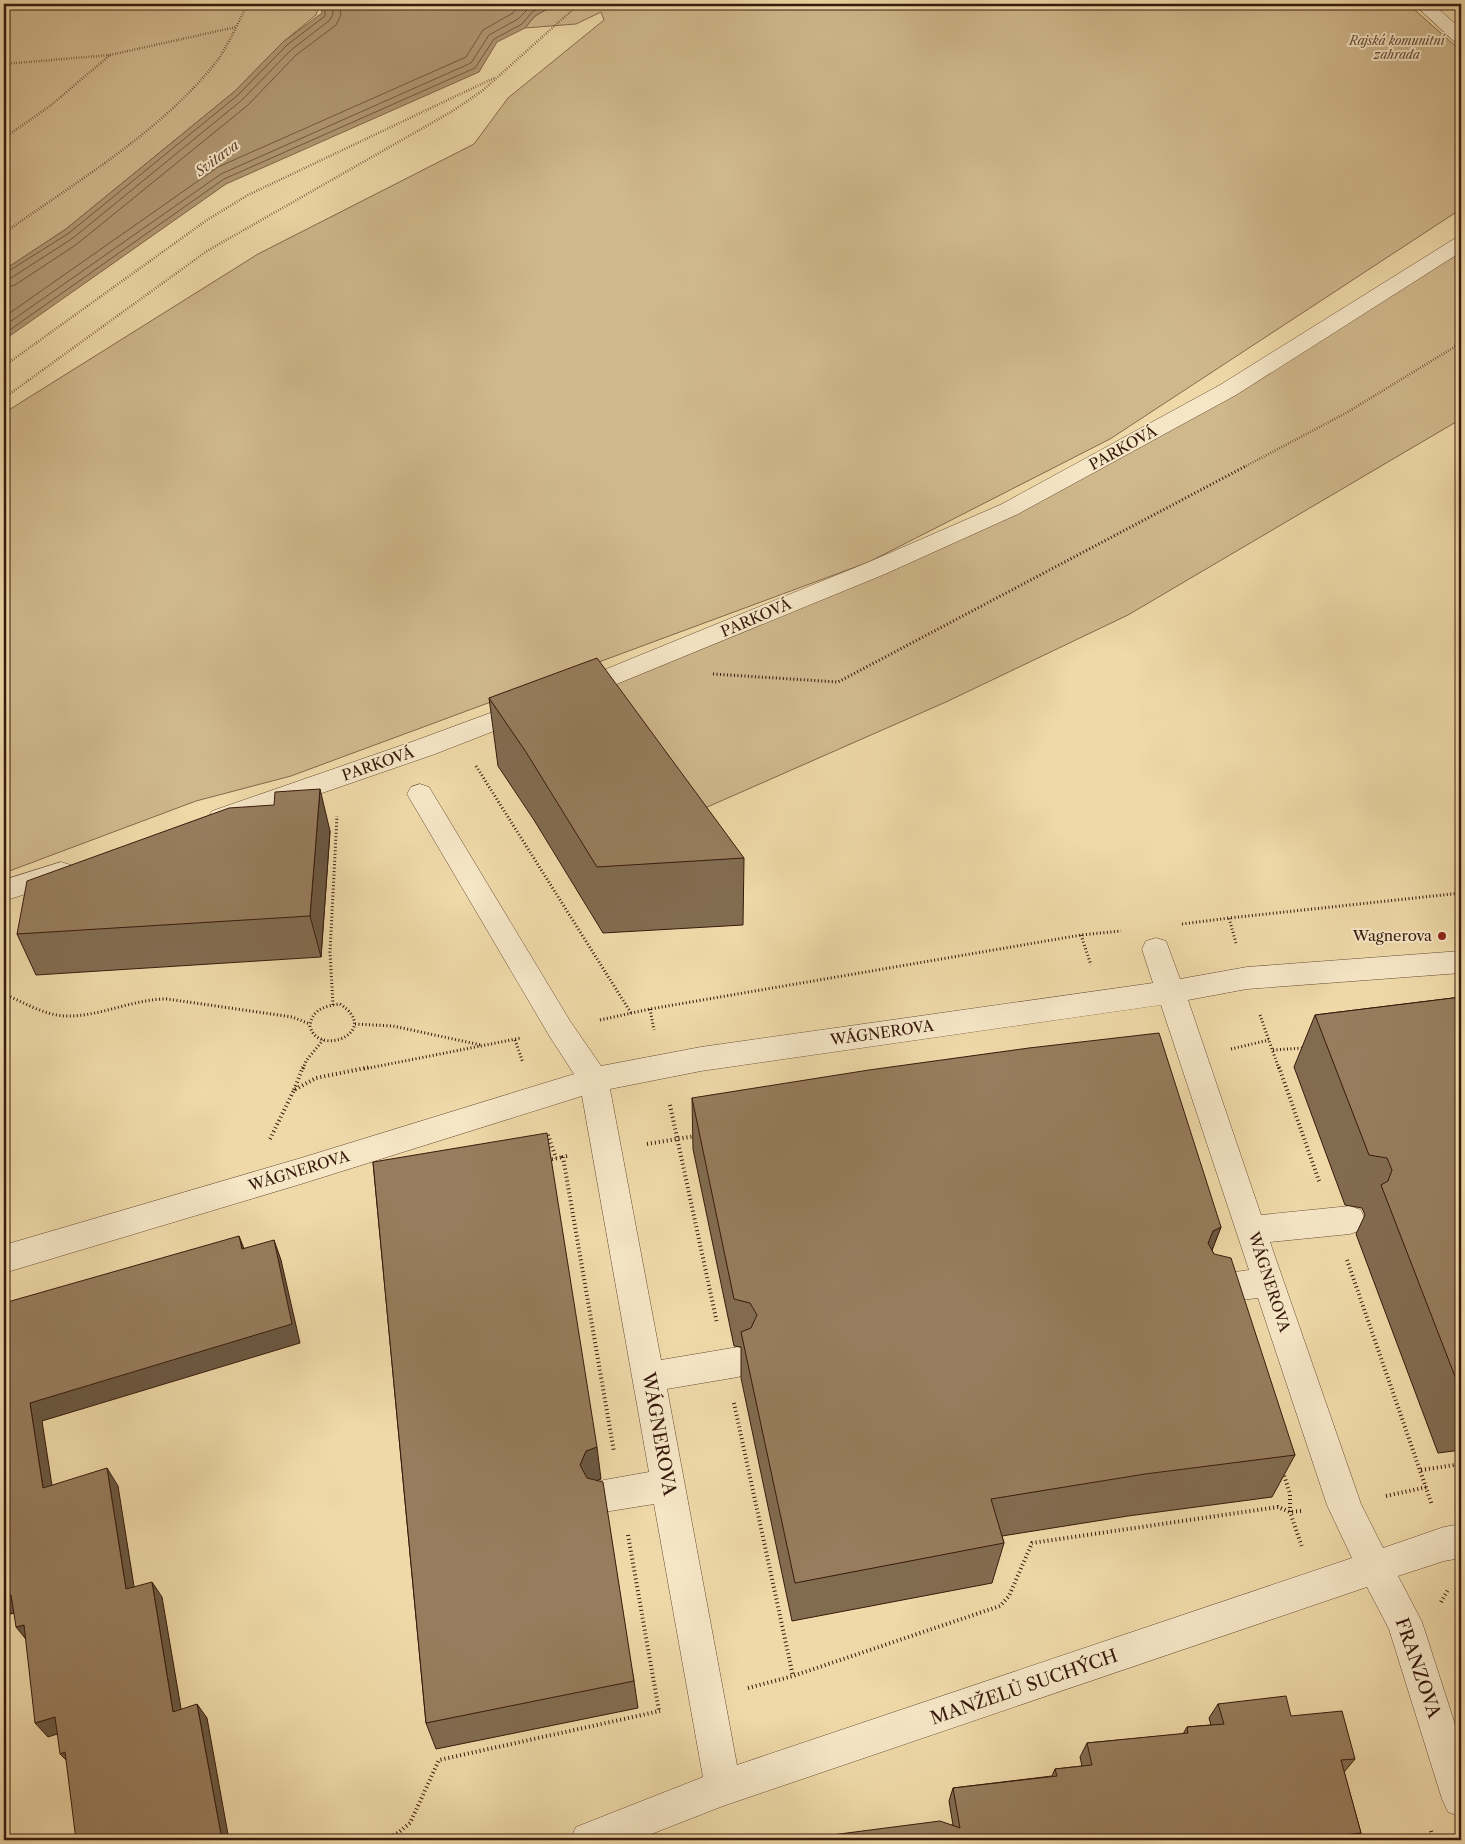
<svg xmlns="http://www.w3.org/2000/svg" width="1465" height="1844" font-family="'Libre Caslon Text',serif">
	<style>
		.green { fill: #d0b88d; stroke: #84684c }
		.water { fill: #b19873; stroke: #81654a }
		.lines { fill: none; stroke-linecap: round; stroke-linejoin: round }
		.shore { stroke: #745840; stroke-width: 1 }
		.minor-casing { stroke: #664933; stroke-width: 1 }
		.path-far2 { stroke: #38190c; stroke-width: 2.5; stroke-dasharray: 0.5 2; stroke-linecap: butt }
		.path-far1 { stroke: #38190c; stroke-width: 3; stroke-dasharray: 1 2.5; stroke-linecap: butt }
		.path { stroke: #38190c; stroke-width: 4; stroke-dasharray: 1 3; stroke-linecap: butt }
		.minor { fill: #f5e6c6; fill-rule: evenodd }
		.wall { fill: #826c50; stroke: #38190c }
		.shaded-wall { fill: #6a5841; stroke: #38190c }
		.building { fill: #977d5d; stroke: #38190c }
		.poi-dot { fill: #8f2418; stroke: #f5e6c6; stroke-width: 2 }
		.labels { text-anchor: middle; stroke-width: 4; stroke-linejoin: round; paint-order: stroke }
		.far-park-label { font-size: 12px; font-style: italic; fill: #664933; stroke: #f5e6c6 }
		.far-water-label { font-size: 14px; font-style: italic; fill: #624530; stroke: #f5e6c6 }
		.street-label { font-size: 15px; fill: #38190c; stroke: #f5e6c6 }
		.poi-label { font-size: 15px; fill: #38190c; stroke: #f5e6c6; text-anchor: end }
		.near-street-label { font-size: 18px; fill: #38190c; stroke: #f5e6c6 }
	</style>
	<rect width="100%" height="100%" fill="#efd9a8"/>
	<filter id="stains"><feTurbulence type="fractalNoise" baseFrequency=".004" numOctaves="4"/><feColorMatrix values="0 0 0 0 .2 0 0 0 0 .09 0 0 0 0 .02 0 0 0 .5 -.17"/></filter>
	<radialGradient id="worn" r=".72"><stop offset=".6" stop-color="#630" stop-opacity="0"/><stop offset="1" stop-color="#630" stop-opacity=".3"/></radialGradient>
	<path class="green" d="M4 4H320L316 15 283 42 235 91 66 229 4 270Z
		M556 4H1408L1461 51V209L1110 439 869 562 291 776 196 801 4 873V413L258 254 474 144 508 98 604 20 601 12 576 24 525 28 535 16Z
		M1461 252V419L1128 615 946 702 696 812 606 687 1018 513 1237 391Z"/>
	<path class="water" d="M320 4H556L535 16 525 28 497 42 479 72 226 184 4 340V270L66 229 235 91 283 42 322 13Z"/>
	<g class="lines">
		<path class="shore" d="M4 274 69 233 238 95 287 45 325 16V4
			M4 280 11 278 73 238 242 100 291 50 330 20 333 14 332 4
			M4 288 15 285 77 244 248 105 296 55 336 25 341 15 339 4
			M4 317 218 167 466 57 483 30 513 13 520 4
			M4 326 221 174 471 63 489 35 518 19 533 4
			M4 334 224 179 475 68 494 39 522 24 532 12 546 4"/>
		<g class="minor-casing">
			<path id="minor" d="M1414 4H1433L1461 29V43L1455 42Z
				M1461 237V252L1236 395 1018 514 885 574 585 697 576 700 567 697 564 691 567 685 869 562 1002 504 1220 385 1454 239Z
				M526 700 535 703 539 709 535 715 435 754 221 828 212 825 208 818 212 811 417 740Z
				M420 784 429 787 570 1021 601 1066 701 1047 1153 983 1142 949 1146 941 1156 938 1166 941 1180 979 1247 967 1461 951V973L1247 989 1188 1000 1261 1215 1350 1206 1361 1210 1365 1220 1361 1230 1350 1234 1270 1242 1361 1504 1383 1548 1444 1527 1461 1524V1558L1444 1561 1398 1576 1422 1622 1461 1743V1817L1448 1812 1442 1799 1389 1629 1367 1587 723 1806 636 1840H570L576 1827 703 1777 654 1504 604 1512 592 1508 587 1496 592 1484 604 1480 649 1472 582 1096 301 1184 4 1273V1245L301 1158 574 1074 550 1037 407 794 411 787ZM1161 1005 1249 1270 1207 1276 1196 1280 1191 1290 1196 1300 1207 1304 1258 1298 1327 1505 1352 1558 737 1765 667 1389 738 1377 749 1373 754 1362 749 1351 738 1347 661 1360 610 1089 701 1071Z
				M61 862 71 865 74 872 71 879 4 901V880Z"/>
		</g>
		<path class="path-far2" d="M4 64 110 55
			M4 138 50 106 110 55 236 27
			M4 233C76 182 162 131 217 61 229 44 238 22 248 4
			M4 366 207 220 248 195 494 78
			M4 398 207 251 451 112 482 91 579 4
			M1244 467 1346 413 1461 343"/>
		<path class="path-far1" d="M713 674 838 682 1246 466
			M476 766 631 1013
			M1182 924 1229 918
			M1081 935 1091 965
			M1236 943 1229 918 1461 893
			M4 994C23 1002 44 1015 65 1016 100 1017 132 999 167 999L292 1017 310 1024
			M340 1004C383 1032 317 1058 310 1026 312 1009 325 1006 340 1004Z
			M333 1005 330 952 337 816
			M650 1009 654 1030
			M1260 1015 1279 1069
			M600 1020 650 1009 1081 935 1121 931
			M355 1024 393 1026 481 1045
			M515 1040 523 1063
			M1231 1049 1269 1040
			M1273 1050 1304 1048
			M303 1069 306 1061 323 1040
			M364 1069 521 1038"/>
		<path class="path" d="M1279 1067 1320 1184
			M294 1090 303 1067
			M670 1105 717 1323
			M548 1135 556 1158
			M270 1139 294 1090 316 1078 370 1067
			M647 1144 695 1136
			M567 1156 563 1157 614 1452
			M548 1160 563 1157
			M1347 1260 1432 1505
			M734 1403 793 1676
			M1421 1470 1461 1464
			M1283 1472 1290 1494V1512L1302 1547
			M1386 1496 1427 1487
			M628 1535 659 1711
			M1441 1602 1449 1588
			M748 1688 793 1676 1000 1606 1009 1596 1032 1543 1278 1507 1290 1512 1301 1511
			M1431 1831 1433 1840
			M382 1840 398 1833 410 1823 439 1760 660 1711"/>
		<use href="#minor" class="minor"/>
	</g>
	<path class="wall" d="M489 698 744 858 743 925 603 933 534 820 498 766Z
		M330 831 321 957 36 975 17 934Z
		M1461 997V1450L1438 1453 1356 1234 1365 1215 1362 1208 1345 1205 1294 1067 1315 1015Z
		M692 1098 1221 1227 1212 1250 1295 1455 1272 1497 1128 1516 1002 1536 1004 1543 992 1583 792 1621 741 1378V1347L734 1346 693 1149Z
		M373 1162 601 1479 597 1481 634 1681 638 1708 436 1749 426 1723Z
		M1218 1704 1291 1716 1355 1759 1344 1772 1361 1833 1354 1840H816V1837L953 1825 949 1801 953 1788 1052 1776 1055 1769 1082 1766 1080 1757 1087 1743 1183 1734 1187 1727 1211 1725 1209 1718Z"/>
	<path class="shaded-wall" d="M320 789 330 831 321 957 310 916Z
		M1221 1227 1202 1276 1208 1243 1213 1231Z
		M239 1236 247 1256 242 1249Z
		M274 1240 281 1260 300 1343 42 1421 55 1505 43 1488 30 1403Z
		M597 1447 601 1479 590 1483 585 1497 580 1465 586 1451Z
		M107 1468 118 1486 137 1605 126 1589Z
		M152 1582 162 1597 184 1726 173 1712Z
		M11 1595 24 1611 6 1615 4 1612V1597Z
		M24 1625 29 1643 16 1627Z
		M197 1704 207 1718 229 1840H222Z
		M55 1717 67 1731 48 1737 35 1723Z
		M65 1752 73 1767 60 1754Z"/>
	<path class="building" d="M597 658 744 858 597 867 526 752 489 698Z
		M320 789 310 916 17 934 27 881 229 808 274 805 275 792Z
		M1461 997V1392L1381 1185 1388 1181 1392 1170 1387 1158 1369 1155 1315 1015Z
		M1159 1033 1221 1227 1213 1231 1208 1243 1214 1254 1231 1258 1295 1455 1145 1474 991 1499 1004 1543 795 1583 741 1332 751 1328 757 1315 750 1303 734 1299 692 1098 869 1070 1029 1048Z
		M547 1133 597 1447 586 1451 580 1465 587 1478 603 1482 634 1681 426 1723 373 1162Z
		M239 1236 242 1249 274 1240 292 1324 30 1403 43 1488 107 1468 126 1589 152 1582 173 1712 197 1704 222 1840H76L65 1752 60 1754 55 1717 35 1723 24 1625 16 1627 11 1595 4 1597V1534H5L4 1527V1303Z
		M1286 1696 1291 1716 1342 1711 1355 1759 1341 1760 1361 1833 1301 1840H817L816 1837 940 1821 960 1828 953 1788 1057 1776 1055 1769 1092 1765 1087 1743 1188 1733 1187 1727 1224 1724 1218 1704Z"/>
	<circle class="poi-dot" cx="1442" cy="936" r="5"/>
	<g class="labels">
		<g class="far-park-label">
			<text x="1397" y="45">Rajská komunitní<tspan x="1397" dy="14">zahrada</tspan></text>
		</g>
		<g class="far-water-label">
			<text transform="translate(217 158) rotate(-36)" y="5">Svitava</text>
		</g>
		<g class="street-label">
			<text transform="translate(1123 448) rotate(-29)" y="5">PARKOVÁ</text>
			<text transform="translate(756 618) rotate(-23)" y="5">PARKOVÁ</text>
			<text transform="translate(378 764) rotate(-19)" y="5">PARKOVÁ</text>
			<text transform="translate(882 1033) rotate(-8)" y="5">WÁGNEROVA</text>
			<text transform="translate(299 1171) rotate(-17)" y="5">WÁGNEROVA</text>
			<text transform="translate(1269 1282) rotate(72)" y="5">WÁGNEROVA</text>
		</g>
		<g class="poi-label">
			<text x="1432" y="941">Wagnerova</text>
		</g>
		<g class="near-street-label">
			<text transform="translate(659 1434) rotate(80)" y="6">WÁGNEROVA</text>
			<text transform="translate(1418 1668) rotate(71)" y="6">FRANZOVA</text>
			<text transform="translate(1024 1687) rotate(-19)" y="6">MANŽELŮ SUCHÝCH</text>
		</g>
	</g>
	<rect width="1465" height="1844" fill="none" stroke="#efd9a8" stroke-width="20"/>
	<rect x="5" y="5" width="1455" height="1834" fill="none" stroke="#38190c" stroke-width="2.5"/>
	<rect x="10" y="10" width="1445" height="1824" fill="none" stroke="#38190c"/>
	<rect width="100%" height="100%" filter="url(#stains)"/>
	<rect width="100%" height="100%" fill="url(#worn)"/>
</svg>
